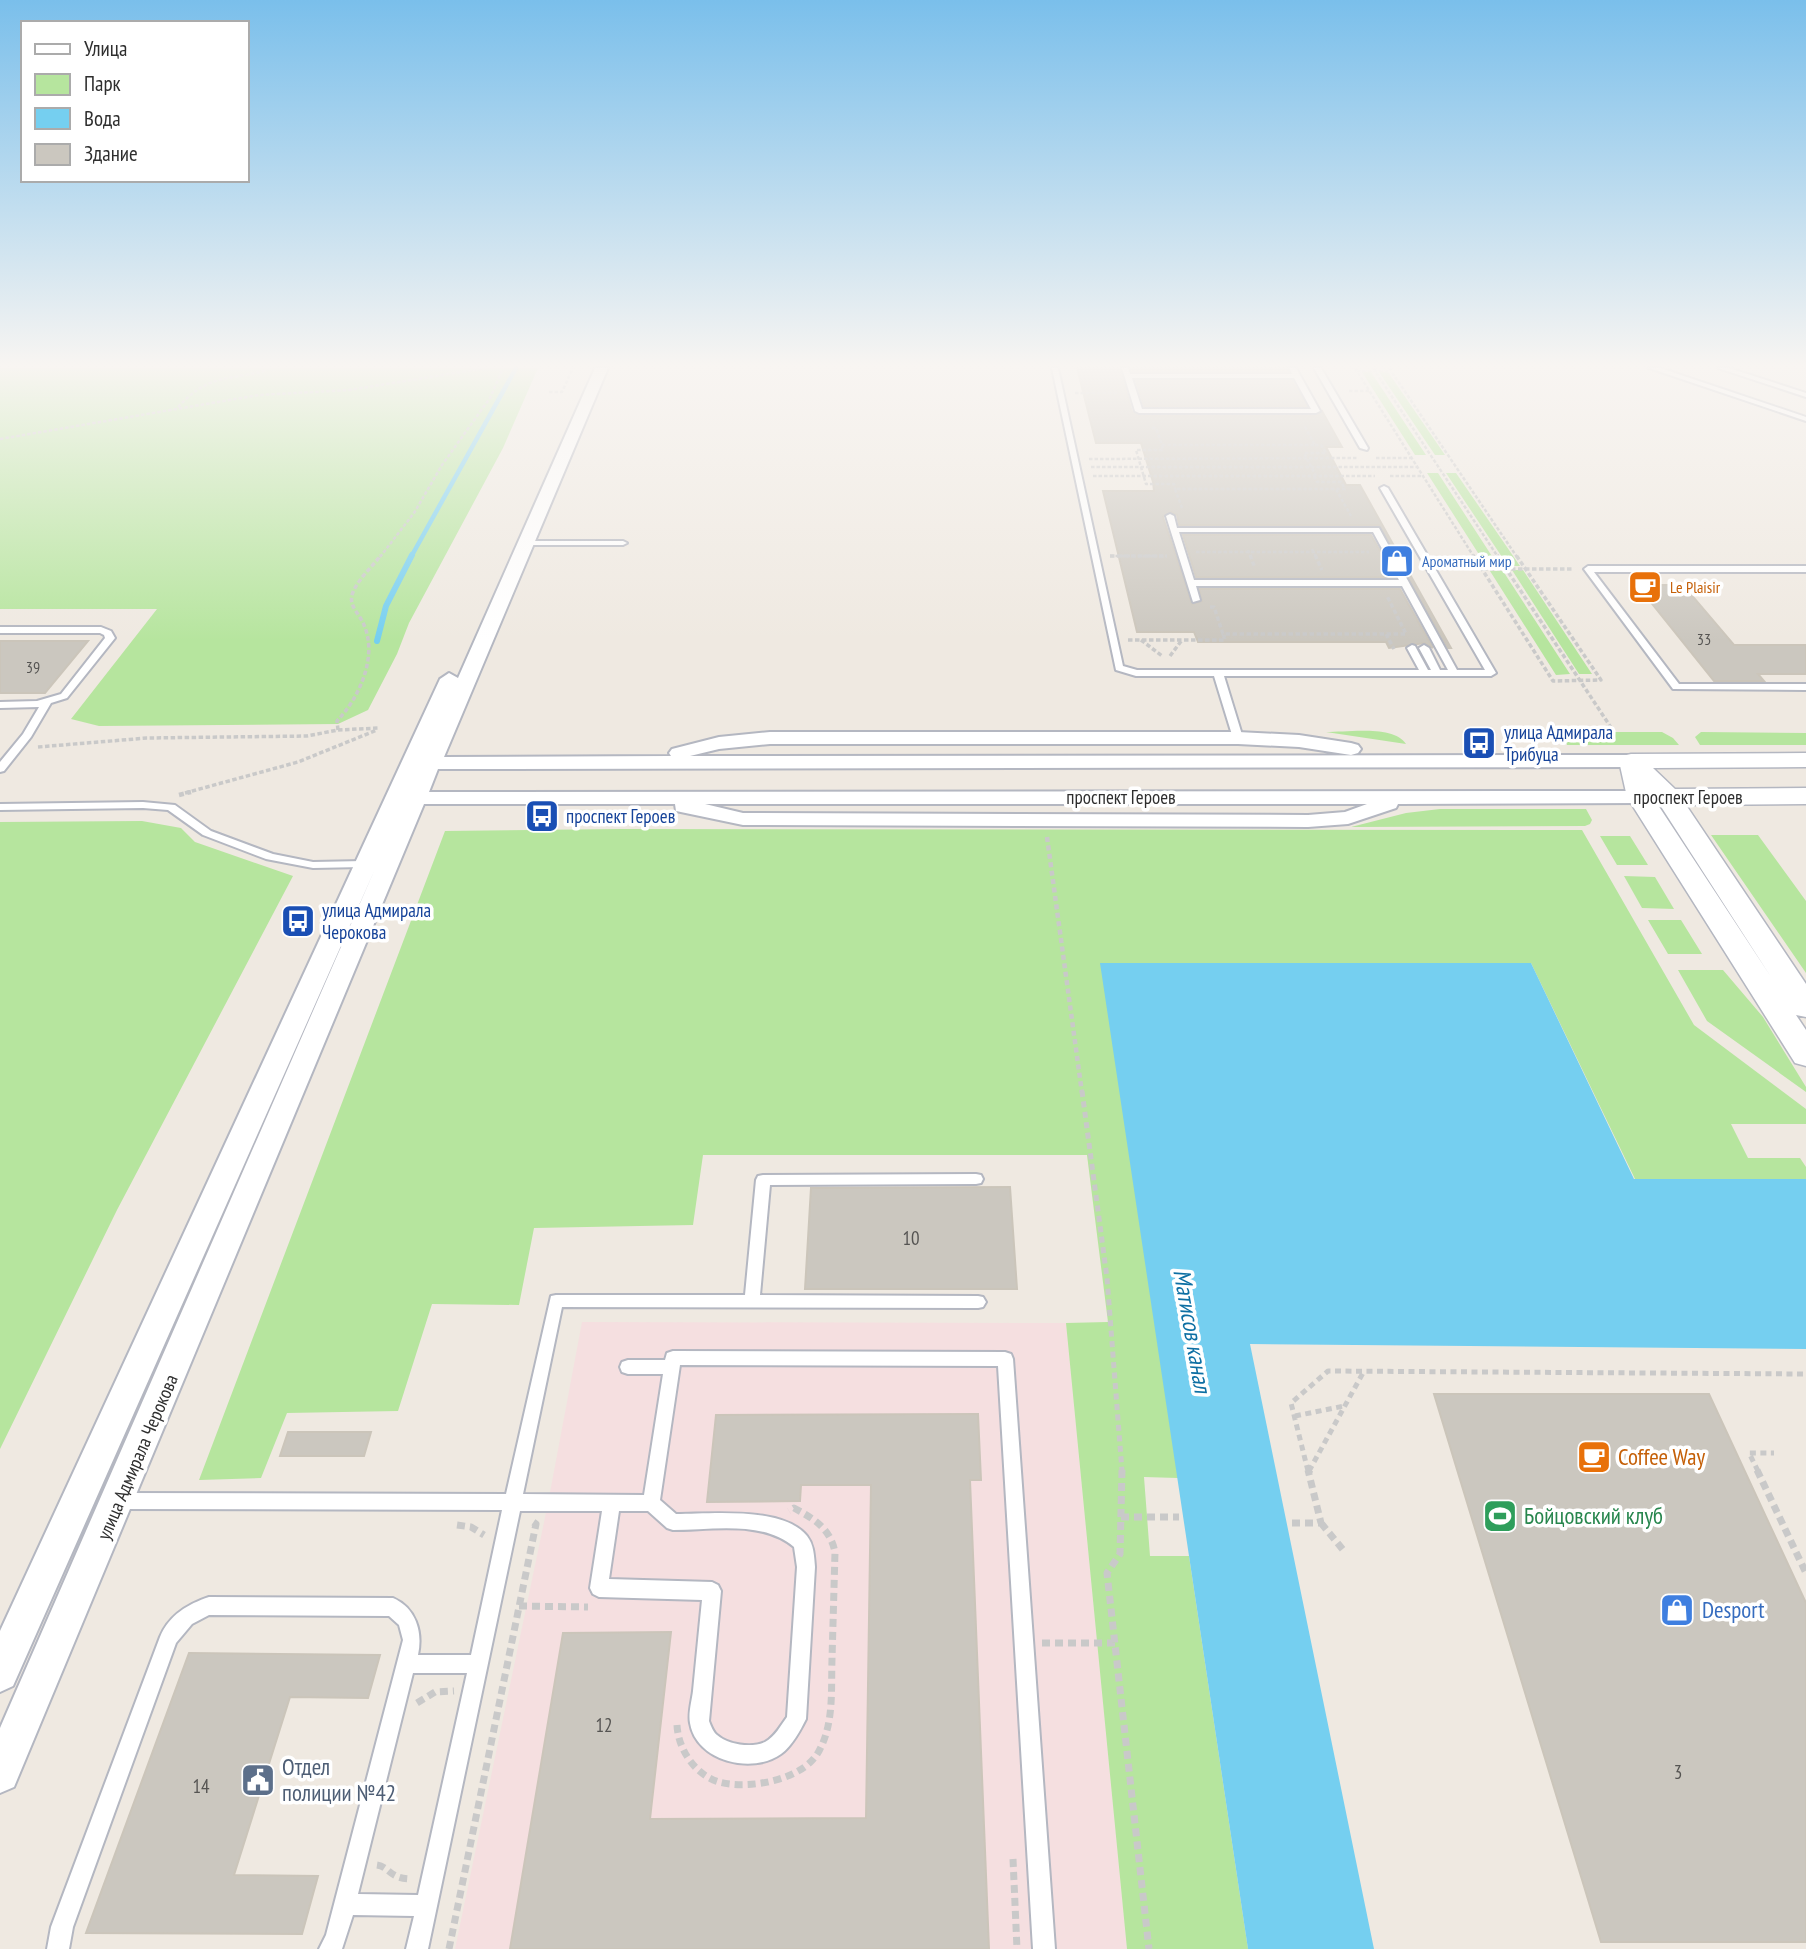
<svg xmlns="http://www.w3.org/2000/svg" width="1806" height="1949" font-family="'PT Sans Narrow',sans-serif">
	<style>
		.medical { fill: #f5dfe0 }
		.green { fill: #b6e59e }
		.water { fill: #75cff0 }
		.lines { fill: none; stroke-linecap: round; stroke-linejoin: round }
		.stream-far1 { stroke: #75cff0; stroke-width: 4.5 }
		.stream { stroke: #75cff0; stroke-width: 6 }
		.building { fill: #cbc7bf; stroke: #cbc5ba; stroke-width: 2 }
		.service-casing { stroke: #b4b7c1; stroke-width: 4 }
		.minor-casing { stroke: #b4b7c1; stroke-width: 4 }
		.tertiary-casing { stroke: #b4b7c1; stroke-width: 3 }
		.path-far4 { stroke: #c9c9c9; stroke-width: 2.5; stroke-dasharray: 3.5 2; stroke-linecap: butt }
		.path-far3 { stroke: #c9c9c9; stroke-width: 3.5; stroke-dasharray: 4.5 2.5; stroke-linecap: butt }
		.path-far2 { stroke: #c9c9c9; stroke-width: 4.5; stroke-dasharray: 5 3.5; stroke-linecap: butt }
		.path-far1 { stroke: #c9c9c9; stroke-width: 5; stroke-dasharray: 6 4.5; stroke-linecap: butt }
		.path { stroke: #c9c9c9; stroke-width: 7; stroke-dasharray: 8 5; stroke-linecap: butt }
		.service { fill: #fff; fill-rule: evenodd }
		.minor { fill: #fff; fill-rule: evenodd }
		.tertiary { fill: #fff; fill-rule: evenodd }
		.labels { text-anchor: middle; stroke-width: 7; stroke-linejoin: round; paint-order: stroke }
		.far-shop-label { font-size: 16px; fill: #366cbe; stroke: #fff; text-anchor: start }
		.far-food-label { font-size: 16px; fill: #c56008; stroke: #fff; text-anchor: start }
		.number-label { font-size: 16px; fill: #555452 }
		.transit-label { font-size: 19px; fill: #164399; stroke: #fff; text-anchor: start }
		.street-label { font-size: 19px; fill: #2e2e2e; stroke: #fff }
		.near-number-label { font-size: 19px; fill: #555452 }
		.near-food-label { font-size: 23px; fill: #c56008; stroke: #fff; text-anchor: start }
		.near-leisure-label { font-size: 23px; fill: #27864d; stroke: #fff; text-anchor: start }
		.near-shop-label { font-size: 23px; fill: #366cbe; stroke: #fff; text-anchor: start }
		.near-service-label { font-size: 23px; fill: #4e5e75; stroke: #fff; text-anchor: start }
		.near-water-label { font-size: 24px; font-style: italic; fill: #0d6fa3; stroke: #fff }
	</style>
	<rect width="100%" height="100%" fill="#efe9e1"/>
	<path class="medical" d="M582 1322 1066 1323 1127 1949H455L548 1503Z"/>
	<path class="green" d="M0 368H538L503 448 409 623 397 654 368 710 338 724 99 726 71 719 157 609H0Z
		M1362 372H1371L1426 455H1415Z
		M1379 372H1388L1445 455H1435Z
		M1427 473H1438L1499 567H1487Z
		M1446 473H1456L1520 566H1508Z
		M1512 570H1523L1592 674H1579Z
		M1490 571H1503L1570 674 1556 675Z
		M1326 732C1348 732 1394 725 1406 744Z
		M1570 732H1662L1673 738 1679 745H1567L1564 734Z
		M1701 732 1806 733V745H1700L1695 737Z
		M1440 809H1586L1592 820 1590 824 1585 826 1351 827 1406 813Z
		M142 821 181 828 195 842 293 876 117 1210 0 1449V822Z
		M622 829 1582 830 1694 1025 1806 1109V1124H1731L1748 1158H1800L1806 1167V1179H1635L1531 963H1101L1178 1478 1144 1477 1150 1556H1189L1248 1949H1127L1066 1323 1108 1322 1087 1155H703L693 1225 534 1228 519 1305 432 1304 398 1411 287 1413 261 1478 199 1480 445 831Z
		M1711 835H1758L1806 901V973Z
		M1600 836H1630L1648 865H1617Z
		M1624 876 1655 877 1674 909 1642 908Z
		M1648 920H1681L1702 954H1668Z
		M1678 970H1723L1763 1017 1806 1087V1092L1707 1021Z"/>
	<path class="water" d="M1100 963H1531L1634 1179H1806V1349L1250 1344 1374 1949H1248Z"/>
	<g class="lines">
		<path class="stream-far1" d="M411 557 516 368"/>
		<path class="stream" d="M377 641 386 606 412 555"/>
	</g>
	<path class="building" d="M1077 368H1120L1132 412 1139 416H1316L1322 411 1342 447H1326L1346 485H1360L1451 648H1448L1379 525H1179L1177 515 1171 512 1163 517 1192 604 1202 601 1199 589H1400L1433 648 1425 643 1389 648 1386 642H1198L1194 632H1137L1103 491H1154L1153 482 1141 443H1096Z
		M1131 368H1287L1288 371H1132Z
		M1136 381H1292L1307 406H1144Z
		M1183 535H1371L1395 577H1196Z
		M1637 585H1683L1734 645H1806V674H1758L1764 681H1714Z
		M0 641H88L45 693H0Z
		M1010 1187 1017 1289H805L811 1188Z
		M1434 1394H1709L1806 1603V1942H1601Z
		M978 1414 981 1480H970L989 1949H510L563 1633 671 1632 650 1819 866 1818 871 1485H801L800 1501 707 1502 716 1415Z
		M288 1432H371L364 1456H280Z
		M189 1653 380 1655 368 1698 290 1697 234 1875 318 1876 302 1934 86 1933Z"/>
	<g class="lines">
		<g class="service-casing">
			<path id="service" d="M1052 368H1058L1123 666 1137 670H1419L1407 648 1412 645 1415 646 1428 670H1431L1419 648 1424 645 1429 648 1440 670H1448L1402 586H1196L1200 600 1193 602 1166 516 1170 514 1174 516 1177 528H1379L1457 670H1485L1380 488 1384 486 1388 488 1496 673 1491 676H1224L1243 738 1238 741 1233 738 1214 676H1136L1116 670ZM1179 532H1373L1399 580H1194Z
				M1122 368H1128L1130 374H1292L1289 368H1296L1320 411 1316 413H1139L1135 411ZM1132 378H1294L1311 409H1142Z
				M1314 368H1321L1368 448 1367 450 1360 448Z
				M1649 368H1660L1806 417V421Z
				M1718 368H1729L1806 393V397Z
				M524 541H623L627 543 623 545H527L523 543Z
				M1806 566V572H1594L1679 684H1806V690L1673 689 1584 569 1588 566Z
				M0 627H101L111 631 115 638 67 698 51 703 31 737 4 771 0 772V762L23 734 39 707 0 708V702L37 701 61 694 105 638 104 635 100 633H0Z
				M143 802 175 805 211 831 273 854 313 862 364 861 370 864 364 867 313 868 266 859 203 835 168 810 143 808 0 810V804Z
				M976 1174 981 1175 983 1179 981 1183 976 1184 770 1185 760 1295 978 1296 983 1297 986 1302 983 1307 978 1308 562 1307 523 1494 644 1495 663 1374H628L622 1372 620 1367 622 1362 628 1360H665L667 1353 673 1351 1005 1352 1011 1354 1013 1359 1055 1949H1033L998 1366 680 1365 660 1500 676 1514C710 1514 783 1506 807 1536 814 1545 814 1556 815 1567L806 1719C800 1731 792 1746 781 1754 752 1775 696 1761 690 1723 688 1713 692 1700 693 1691 696 1660 699 1630 702 1600L599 1597 593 1594 590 1588 602 1511H520L428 1949H406L414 1916 353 1915 342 1949H319L326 1935 403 1640 399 1625 389 1616 209 1615 192 1624 176 1643 73 1927 69 1949H47L51 1927 160 1637C169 1615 188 1604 209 1597L393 1598C416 1608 423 1632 418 1655H471L502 1510 119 1509 113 1507 110 1501 113 1495 119 1493 506 1494 551 1296 556 1295H745L756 1180 758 1176 763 1175ZM619 1511H648L667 1528 673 1530C712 1530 762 1520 794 1547L797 1567 787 1717C781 1725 775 1737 765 1742 752 1748 728 1745 717 1735 713 1732 711 1726 709 1721L721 1591 718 1585 712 1582 609 1579ZM413 1673H467L418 1895 358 1894Z"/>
		</g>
		<g class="minor-casing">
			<path id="minor" d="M595 368H608L444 757 671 756 669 753 672 749 719 737 770 732H1238L1299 735 1351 743 1358 745 1361 749 1358 753 1351 755 1299 747 1238 744H770L719 749 690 756 1631 755 1638 757 1641 761 1638 765 1631 767 438 769 429 792 1640 791 1647 793 1651 797 1647 801 1640 803 1398 804 1396 808 1348 824 1308 827 743 825 676 811 675 804H424L14 1787 0 1793V1728L375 869 13 1686 0 1692V1631L440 679 449 673 458 678ZM705 804H1367L1345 812 1308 815 743 813Z"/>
		</g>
		<g class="tertiary-casing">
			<path id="tertiary" d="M1806 753V767L1653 768 1675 789 1806 788V804L1686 805 1806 984V1017L1796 1015 1806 1030V1066L1795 1063 1627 797 1619 761 1622 756 1631 754ZM1658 805H1660L1771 977Z"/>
		</g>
		<path class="path-far4" d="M1355 368 1474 557
			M1373 368 1498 557
			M1389 368 1517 557
			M1357 371H1390
			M1349 391H1370
			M549 392H562L573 368
			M1075 393H1119
			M178 407C207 376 222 380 262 372L268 368
			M1152 428H1156L1162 445H1315L1304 425
			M0 439 259 395 349 390 486 368
			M1162 445 1163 450H1136L1146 484H1174L1175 489
			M1315 445H1321L1326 453H1304L1316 476
			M1376 458H1412
			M1089 459 1357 458
			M1091 467H1418
			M1093 476H1375
			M1314 476 1317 482H1341L1345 489H1336
			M1390 476H1424
			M1182 508 1175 489H1336L1351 516
			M1312 549 1316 557
			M1248 550 1251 557
			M1196 552H1369
			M1110 556H1167
			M380 557 414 513 442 465 490 398 503 368"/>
		<path class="path-far3" d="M1250 555 1255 568
			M1315 555 1322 570
			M1473 555 1553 681 1601 680 1516 555
			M1497 555 1612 729
			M1110 556H1167
			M1445 562H1478
			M1483 569H1572
			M1210 607H1214L1223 634H1406L1387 596
			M1386 634 1394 649
			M1128 640H1225L1223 634
			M1141 640 1162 656
			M1170 656 1182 640
			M338 730 337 721C359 698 378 657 364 625 360 614 349 607 352 595 356 581 373 566 381 555
			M38 747 147 738 307 736 338 730 380 728
			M185 793 298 762 377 730"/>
		<path class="path-far2" d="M179 795 191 792
			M1047 837 1082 1093"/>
		<path class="path-far1" d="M1082 1091 1107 1278 1122 1471
			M1295 1416 1344 1406
			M1308 1471 1291 1403 1328 1371 1806 1374
			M1309 1471 1364 1371
			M1758 1471 1749 1453H1774"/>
		<path class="path" d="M1122 1470 1120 1554 1107 1573 1149 1949
			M1757 1470 1806 1573
			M1309 1472 1310 1470
			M1121 1517H1179
			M1292 1523H1321L1308 1470
			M1321 1523 1344 1551
			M457 1525 471 1527 484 1535
			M519 1606 588 1607
			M1042 1643H1115
			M417 1703 435 1692 454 1691
			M677 1725C678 1749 695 1775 719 1782 749 1790 806 1780 820 1749 834 1722 831 1689 832 1659 833 1624 834 1588 835 1552 830 1528 814 1519 794 1508L789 1511
			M1013 1859 1017 1949
			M377 1865C390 1867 389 1879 412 1879
			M449 1949 536 1524 533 1522"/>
		<use href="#service" class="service"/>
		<use href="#minor" class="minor"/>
		<use href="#tertiary" class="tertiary"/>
	</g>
	<linearGradient id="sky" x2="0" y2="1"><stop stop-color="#7abfeb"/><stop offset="0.57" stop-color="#f8f5f2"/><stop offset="1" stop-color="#f8f5f2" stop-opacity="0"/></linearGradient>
	<rect width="1806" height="641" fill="url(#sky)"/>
	<defs>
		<g id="shop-square" transform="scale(1.75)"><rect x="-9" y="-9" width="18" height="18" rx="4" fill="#3f7fe0" stroke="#fff"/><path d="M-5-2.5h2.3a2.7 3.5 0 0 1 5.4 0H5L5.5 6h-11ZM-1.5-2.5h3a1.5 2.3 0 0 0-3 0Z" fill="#fff"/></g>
		<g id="cafe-square" transform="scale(1.75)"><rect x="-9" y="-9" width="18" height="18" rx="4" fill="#e8710a" stroke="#fff"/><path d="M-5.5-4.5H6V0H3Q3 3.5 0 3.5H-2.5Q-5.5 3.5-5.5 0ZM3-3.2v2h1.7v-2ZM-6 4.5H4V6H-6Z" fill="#fff"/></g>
		<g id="bus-square" transform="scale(1.75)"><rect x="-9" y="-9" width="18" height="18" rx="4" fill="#1a4fb4" stroke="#fff"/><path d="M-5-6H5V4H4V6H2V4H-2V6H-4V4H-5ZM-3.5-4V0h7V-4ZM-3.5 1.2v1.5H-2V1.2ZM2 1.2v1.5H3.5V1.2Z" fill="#fff"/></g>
		<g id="stadium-square" transform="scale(1.75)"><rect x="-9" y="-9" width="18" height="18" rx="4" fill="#2e9e5b" stroke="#fff"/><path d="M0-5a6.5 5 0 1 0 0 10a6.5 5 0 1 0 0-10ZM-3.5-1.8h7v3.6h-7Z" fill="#fff"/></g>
		<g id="civic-square" transform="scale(1.75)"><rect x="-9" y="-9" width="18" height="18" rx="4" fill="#5c6f8a" stroke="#fff"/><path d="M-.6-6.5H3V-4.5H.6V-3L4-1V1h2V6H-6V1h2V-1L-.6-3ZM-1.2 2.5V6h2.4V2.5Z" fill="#fff"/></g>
	</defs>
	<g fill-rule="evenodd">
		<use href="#shop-square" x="1397" y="561"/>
		<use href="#cafe-square" x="1645" y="587"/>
		<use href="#bus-square" x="1479" y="743"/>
		<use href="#bus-square" x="542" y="816"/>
		<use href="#bus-square" x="298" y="921"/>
		<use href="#cafe-square" x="1594" y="1457"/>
		<use href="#stadium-square" x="1500" y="1516"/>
		<use href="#shop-square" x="1677" y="1610"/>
		<use href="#civic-square" x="258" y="1780"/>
	</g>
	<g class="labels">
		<g class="far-shop-label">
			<text x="1422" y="567">Ароматный мир</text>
		</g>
		<g class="far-food-label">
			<text x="1670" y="593">Le Plaisir</text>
		</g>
		<g class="number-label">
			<text x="1704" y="645">33</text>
			<text x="33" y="673">39</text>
		</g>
		<g class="transit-label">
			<text x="1504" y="739">улица Адмирала<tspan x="1504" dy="22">Трибуца</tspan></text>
			<text x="566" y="823">проспект Героев</text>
			<text x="322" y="917">улица Адмирала<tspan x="322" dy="22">Черокова</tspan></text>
		</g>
		<g class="street-label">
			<text x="1121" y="804">проспект Героев</text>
			<text x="1688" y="804">проспект Героев</text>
			<text transform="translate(137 1457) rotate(-67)" y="7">улица Адмирала Черокова</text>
		</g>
		<g class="near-number-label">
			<text x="911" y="1245">10</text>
			<text x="604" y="1732">12</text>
			<text x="1678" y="1779">3</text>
			<text x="201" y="1793">14</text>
		</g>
		<g class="near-food-label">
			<text x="1618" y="1465">Coffee Way</text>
		</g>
		<g class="near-leisure-label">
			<text x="1524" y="1524">Бойцовский клуб</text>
		</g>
		<g class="near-shop-label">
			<text x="1702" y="1618">Desport</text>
		</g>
		<g class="near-service-label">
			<text x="282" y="1775">Отдел<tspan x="282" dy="26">полиции №42</tspan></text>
		</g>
		<g class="near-water-label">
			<text transform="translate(1192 1331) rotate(80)" y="8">Матисов канал</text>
		</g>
	</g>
	<rect x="21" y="21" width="228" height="161" fill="#ffffff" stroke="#ababab" stroke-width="2"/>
	<rect x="35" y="44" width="35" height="10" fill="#ffffff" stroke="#ababab" stroke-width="2"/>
	<text x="84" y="56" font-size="21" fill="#2e2e2e">Улица</text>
	<rect x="35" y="74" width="35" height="21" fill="#b6e59e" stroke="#ababab" stroke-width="2"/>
	<text x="84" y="91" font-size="21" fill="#2e2e2e">Парк</text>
	<rect x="35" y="108" width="35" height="21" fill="#75cff0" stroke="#ababab" stroke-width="2"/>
	<text x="84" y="126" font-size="21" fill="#2e2e2e">Вода</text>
	<rect x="35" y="144" width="35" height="21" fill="#cbc7bf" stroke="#ababab" stroke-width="2"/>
	<text x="84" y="161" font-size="21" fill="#2e2e2e">Здание</text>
</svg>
